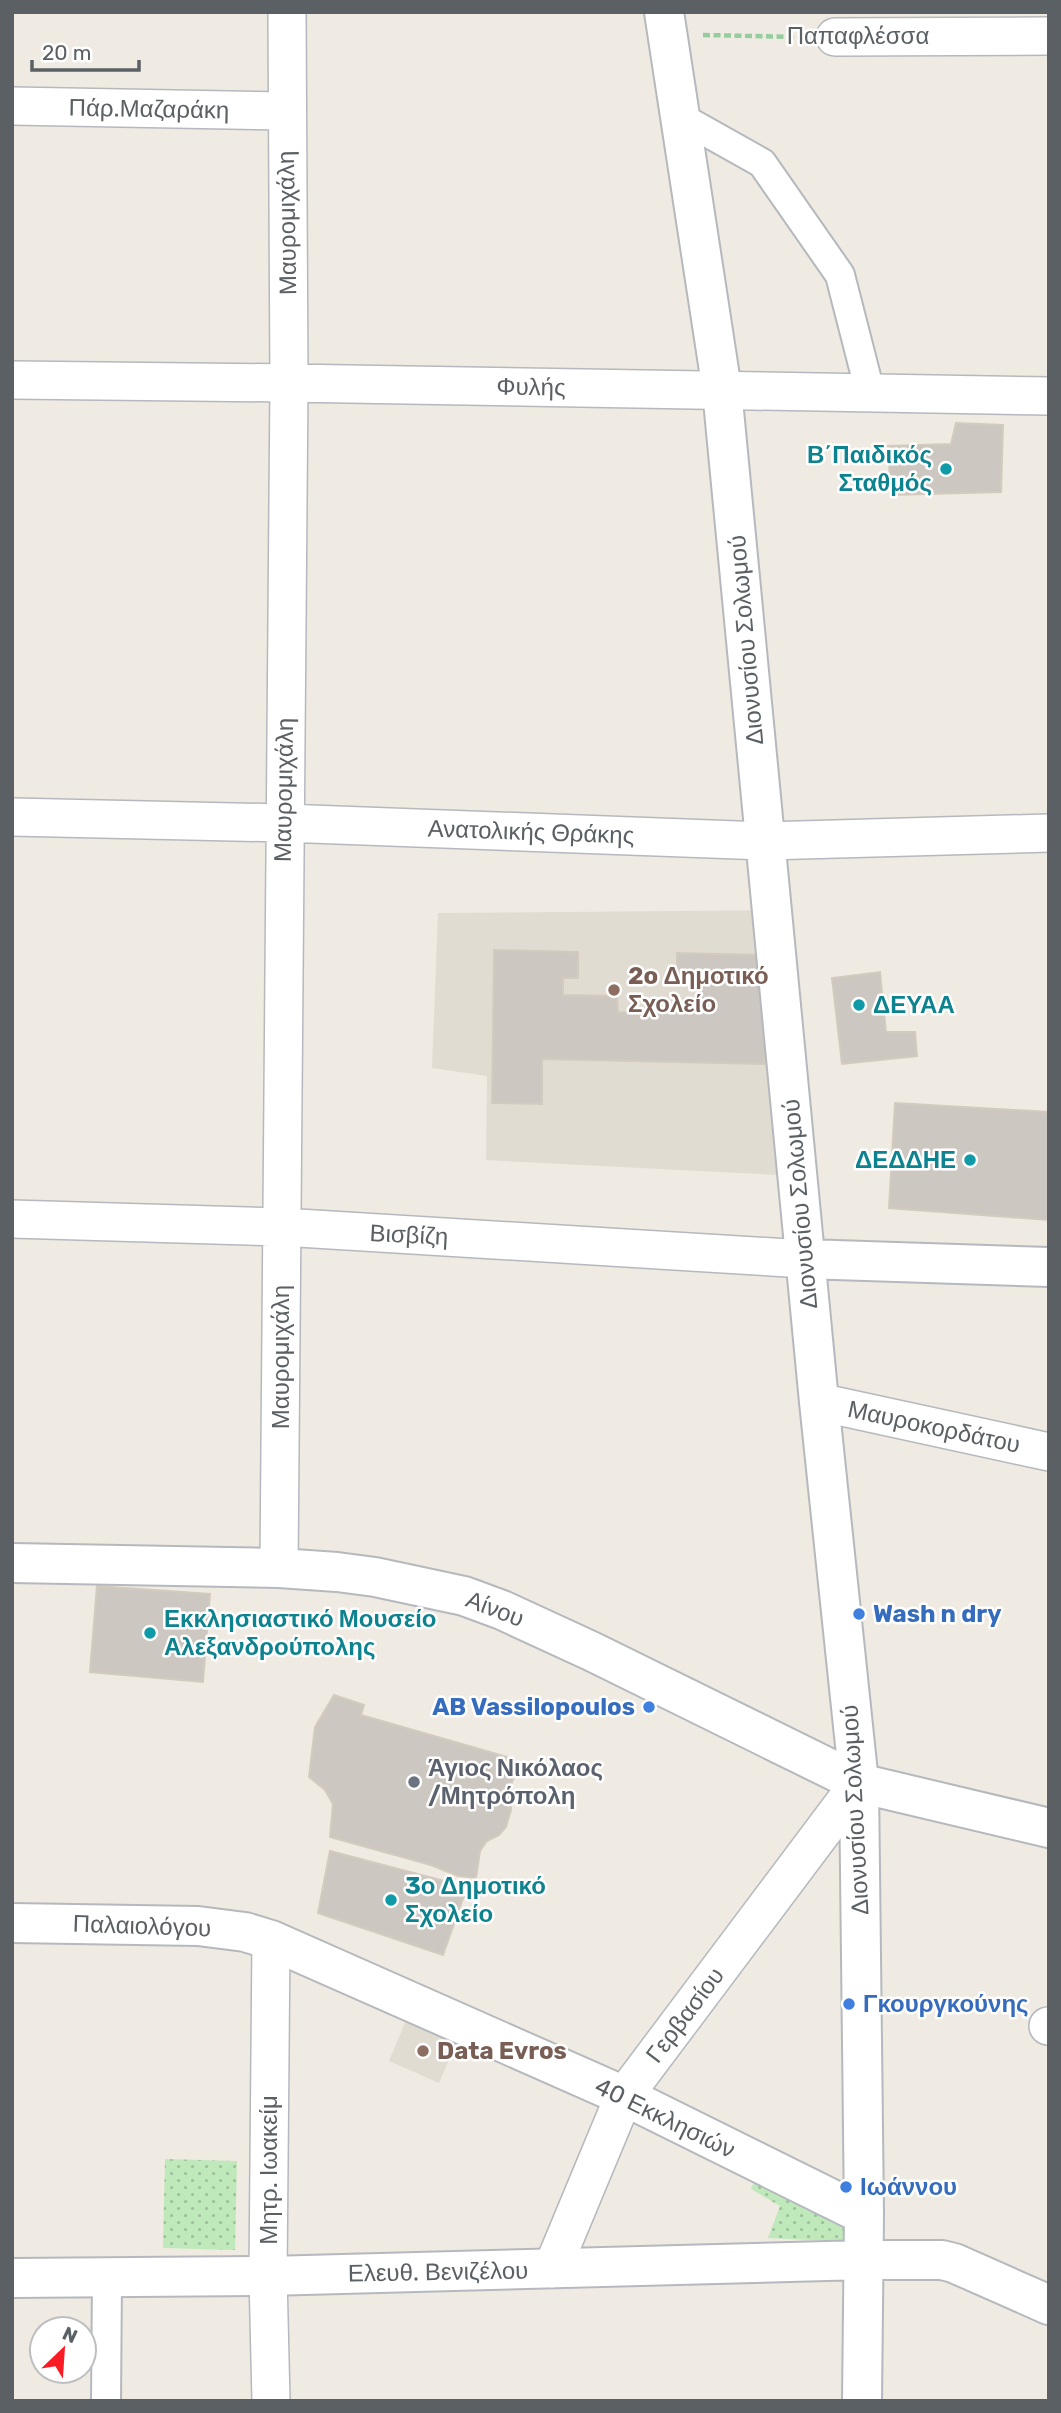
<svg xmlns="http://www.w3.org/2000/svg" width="1061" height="2413" font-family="Rubik,sans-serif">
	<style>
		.education { fill: #e1dcd2 }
		.park { fill: url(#park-dots) }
		.building { fill: #ccc7c0; stroke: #d4cbbf; stroke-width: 2 }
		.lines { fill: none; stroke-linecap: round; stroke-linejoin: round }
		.pedestrian-casing { stroke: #b5b9be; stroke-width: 32 }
		.minor-casing { stroke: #b5b9be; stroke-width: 40 }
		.tertiary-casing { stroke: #b5b9be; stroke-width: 42 }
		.path { stroke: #95cd9e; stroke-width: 4.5; stroke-dasharray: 7 3.5; stroke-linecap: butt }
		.pedestrian { stroke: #fff; stroke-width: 28 }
		.minor { stroke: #fff; stroke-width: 37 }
		.tertiary { stroke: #fff; stroke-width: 38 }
		.culture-dot { fill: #0f9aa8; stroke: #fff; stroke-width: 2.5 }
		.education-dot { fill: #8d6e63; stroke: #fff; stroke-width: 2.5 }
		.shop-dot { fill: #3f7fe0; stroke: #fff; stroke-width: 2.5 }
		.worship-dot { fill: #6b7280; stroke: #fff; stroke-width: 2.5 }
		.labels { text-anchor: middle; stroke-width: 5; stroke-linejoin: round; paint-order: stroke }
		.street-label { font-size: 24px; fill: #5a6064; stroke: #fff }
		.culture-label { font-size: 24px; font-weight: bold; fill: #0d838f; stroke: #fff; text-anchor: start }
		.education-label { font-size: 24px; font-weight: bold; fill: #785e54; stroke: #fff; text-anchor: start }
		.shop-label { font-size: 24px; font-weight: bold; fill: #366cbe; stroke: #fff; text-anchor: start }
		.worship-label { font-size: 24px; font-weight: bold; fill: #5b616d; stroke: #fff; text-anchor: start }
	</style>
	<defs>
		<pattern id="park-dots" width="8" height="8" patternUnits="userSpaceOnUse" patternTransform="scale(1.75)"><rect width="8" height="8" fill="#c0e9bb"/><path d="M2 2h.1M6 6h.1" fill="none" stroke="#9fc09c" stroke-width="1.8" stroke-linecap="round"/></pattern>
	</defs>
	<rect width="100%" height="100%" fill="#efeae2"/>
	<path class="education" d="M784 910 816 1177 486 1160 487 1076 432 1068 438 913Z
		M407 2018 458 2040 439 2083 389 2061Z"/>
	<path class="park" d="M165 2159 237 2161 235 2250 163 2248Z
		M757 2175 853 2220 850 2242 768 2238 780 2206 751 2189Z"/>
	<path class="building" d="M956 423 1003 425 1001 492 891 495 888 446 951 444Z
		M494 950 578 952V978H563V995L617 996 618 1012 684 1013V998H699V985H677V953L767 955 765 1064 542 1059V1104L492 1103Z
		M880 972 886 1032H915L917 1056 842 1064 832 978Z
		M895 1103 1049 1112V1220L889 1208Z
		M97 1586 210 1594 203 1682 90 1672Z
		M334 1695 364 1705 361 1715 507 1757 504 1767 515 1775 510 1787 511 1810 506 1827 499 1835 487 1841 480 1851 476 1878 458 1876 431 1865 330 1837 333 1804 325 1790 309 1777 315 1727Z
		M330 1851 467 1887 443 1955 318 1913Z"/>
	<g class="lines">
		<g class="pedestrian-casing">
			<path id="pedestrian" d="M680 117 762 163 840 275 870 392
				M106 2401 107 2278"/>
		</g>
		<g class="minor-casing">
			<path id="minor" d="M835 37 1049 36
				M12 106 286 111
				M12 380 289 383 1049 396
				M12 817 284 823 765 841 1049 833
				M12 1219 282 1227 805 1259
				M819 1402 1049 1452
				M279 1568 289 383 287 12
				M1048 2026H1049
				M552 2269 624 2096 859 1783
				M271 2401 268 2276 271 1940"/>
		</g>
		<g class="tertiary-casing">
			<path id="tertiary" d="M664 12 722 390 819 1402 859 1783 864 2215 862 2401
				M805 1259 1049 1267
				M12 1563 279 1568 337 1572 375 1577 464 1596 502 1610 591 1651 859 1783 1049 1828
				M12 1923 198 1926 245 1932 271 1940 624 2096 864 2215
				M12 2278 268 2276 864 2260H942L954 2263 1049 2305"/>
		</g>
		<path class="path" d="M703 35 799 37"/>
		<use href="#pedestrian" class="pedestrian"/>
		<use href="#minor" class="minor"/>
		<use href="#tertiary" class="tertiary"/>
	</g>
	<g class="culture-dot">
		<circle cx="946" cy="469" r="7"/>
		<circle cx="859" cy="1005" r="7"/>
		<circle cx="970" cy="1160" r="7"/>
		<circle cx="150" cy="1633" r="7"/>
		<circle cx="391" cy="1900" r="7"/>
	</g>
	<g class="education-dot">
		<circle cx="614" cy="990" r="7"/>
		<circle cx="423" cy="2051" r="7"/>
	</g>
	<g class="shop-dot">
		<circle cx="859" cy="1614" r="7"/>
		<circle cx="649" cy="1707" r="7"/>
		<circle cx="849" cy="2004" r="7"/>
		<circle cx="846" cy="2187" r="7"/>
	</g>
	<circle class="worship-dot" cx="414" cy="1782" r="7"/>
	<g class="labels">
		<g class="street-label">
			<text x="858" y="44">Παπαφλέσσα</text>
			<text transform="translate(149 109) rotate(1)" y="8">Πάρ.Μαζαράκη</text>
			<text transform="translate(287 223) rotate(-91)" y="8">Μαυρομιχάλη</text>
			<text transform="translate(531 387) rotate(1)" y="8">Φυλής</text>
			<text transform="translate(746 640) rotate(-95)" y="8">Διονυσίου Σολωμού</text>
			<text transform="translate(284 790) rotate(-89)" y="8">Μαυρομιχάλη</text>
			<text transform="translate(531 832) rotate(2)" y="8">Ανατολικής Θράκης</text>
			<text transform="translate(800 1204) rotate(-95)" y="8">Διονυσίου Σολωμού</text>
			<text transform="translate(409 1235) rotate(3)" y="8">Βισβίζη</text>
			<text transform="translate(281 1357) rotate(-90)" y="8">Μαυρομιχάλη</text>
			<text transform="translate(934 1427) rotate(12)" y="8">Μαυροκορδάτου</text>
			<text transform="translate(495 1609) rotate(21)" y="8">Αίνου</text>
			<text transform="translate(855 1810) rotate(-93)" y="8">Διονυσίου Σολωμού</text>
			<text transform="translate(142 1926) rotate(2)" y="8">Παλαιολόγου</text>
			<text transform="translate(685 2015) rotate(-53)" y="8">Γερβασίου</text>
			<text transform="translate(665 2118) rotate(26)" y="8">40 Εκκλησιών</text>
			<text transform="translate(269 2170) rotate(-90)" y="8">Μητρ. Ιωακείμ</text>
			<text transform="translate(438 2272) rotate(-1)" y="8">Ελευθ. Βενιζέλου</text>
		</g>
		<g class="culture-label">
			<text x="932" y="463" text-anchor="end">Β΄Παιδικός<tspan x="932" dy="28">Σταθμός</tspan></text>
			<text x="873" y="1013">ΔΕΥΑΑ</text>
			<text x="956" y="1168" text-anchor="end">ΔΕΔΔΗΕ</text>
			<text x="164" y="1627">Εκκλησιαστικό Μουσείο<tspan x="164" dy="28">Αλεξανδρούπολης</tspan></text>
			<text x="405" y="1894">3ο Δημοτικό<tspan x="405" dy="28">Σχολείο</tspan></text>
		</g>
		<g class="education-label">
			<text x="628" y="984">2o Δημοτικό<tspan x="628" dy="28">Σχολείο</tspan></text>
			<text x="437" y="2059">Data Evros</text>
		</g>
		<g class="shop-label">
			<text x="873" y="1622">Wash n dry</text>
			<text x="635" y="1715" text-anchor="end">AB Vassilopoulos</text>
			<text x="863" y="2012">Γκουργκούνης</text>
			<text x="860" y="2195">Ιωάννου</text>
		</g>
		<g class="worship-label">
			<text x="428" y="1776">Άγιος Νικόλαος<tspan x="428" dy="28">/Μητρόπολη</tspan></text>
		</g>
	</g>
	<rect width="1061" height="2413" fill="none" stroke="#5a6064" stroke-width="28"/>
	<g transform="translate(63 2350) rotate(25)"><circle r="33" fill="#ffffff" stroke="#bdbfc1" stroke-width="2"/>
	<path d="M0-5L12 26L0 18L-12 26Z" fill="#fa1c25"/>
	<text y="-10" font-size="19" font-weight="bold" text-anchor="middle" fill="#5a6064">N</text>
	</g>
	<path d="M32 60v10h107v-10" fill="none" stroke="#5a6064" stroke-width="3.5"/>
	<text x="42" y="60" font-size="21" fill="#5a6064" stroke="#ffffff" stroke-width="5" paint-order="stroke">20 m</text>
</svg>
